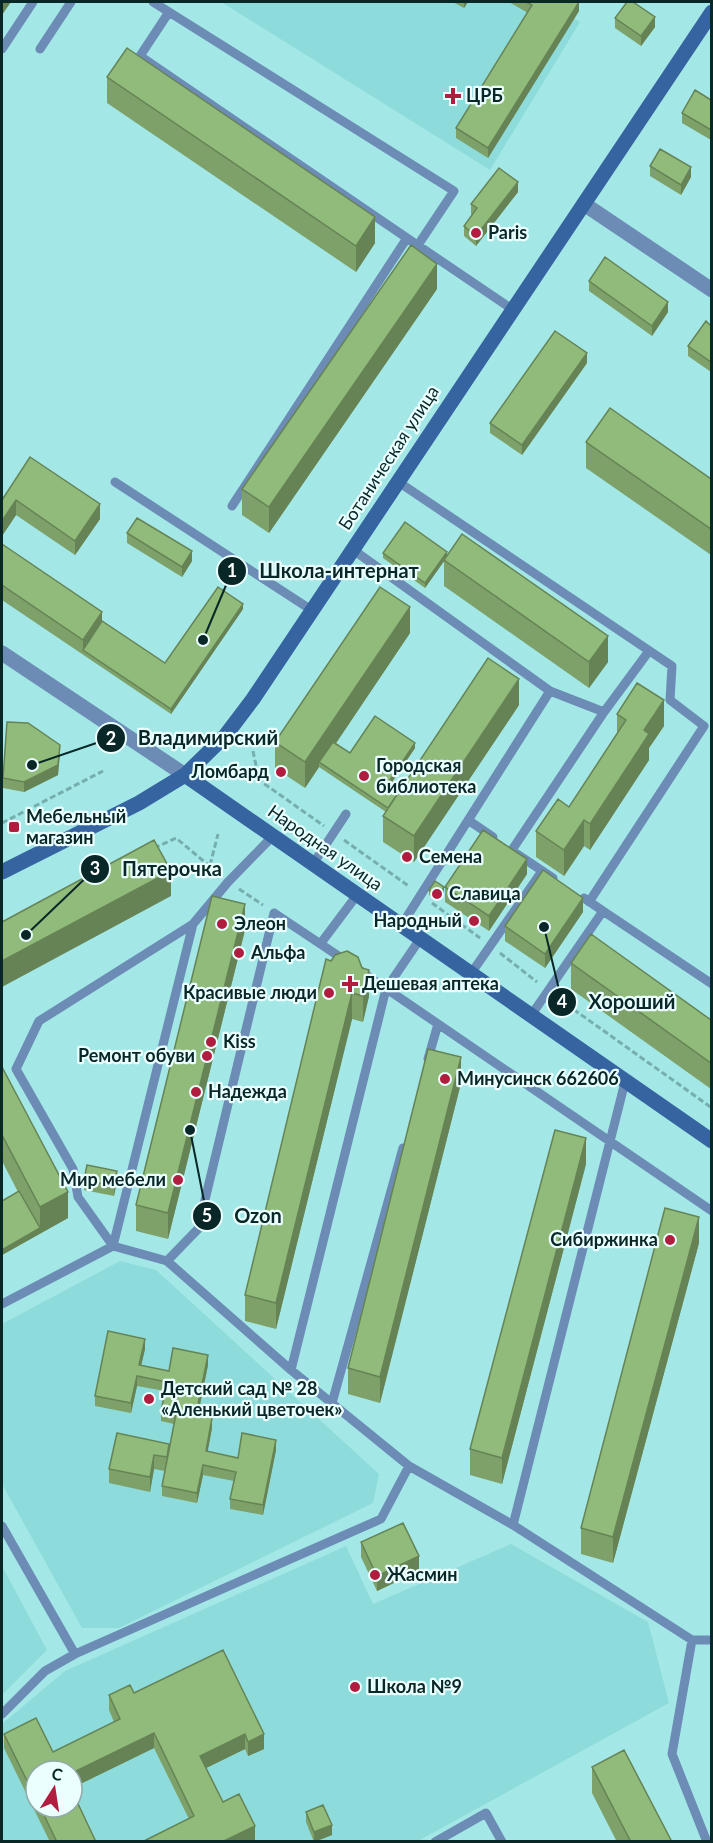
<svg xmlns="http://www.w3.org/2000/svg" width="713" height="1843" font-family="Lato,sans-serif">
	<style>
		.built { fill: #8ddbdb; fill-rule: evenodd }
		.lines { fill: none; stroke-linecap: round; stroke-linejoin: round }
		.path { stroke: #75aead; stroke-width: 3; stroke-dasharray: 6 3; stroke-linecap: butt }
		.lane { stroke: #6c8bb5; stroke-width: 9 }
		.street { stroke: #6c8bb5; stroke-width: 15 }
		.secondary { stroke: #3564a0; stroke-width: 15 }
		.wall { fill: #7da169 }
		.shaded-wall { fill: #668355 }
		.building { fill: #91bb7a; stroke: #668355; stroke-width: 1.5 }
		.poi-dot { fill: #b01d3f; stroke: #ebffff; stroke-width: 2 }
		.labels { text-anchor: middle; stroke-width: 4.5; stroke-linejoin: round; paint-order: stroke }
		.poi-label { font-size: 18px; font-weight: bold; fill: #092727; stroke: #ebffff; text-anchor: start }
		.street-label { font-size: 18px; fill: #092727; stroke: #ebffff }
		.leader { fill: none; stroke: #092727; stroke-width: 2 }
		.callout-dot { fill: #092727; stroke: #ebffff; stroke-width: 2 }
		.mark-label { font-size: 18px; text-anchor: middle; font-weight: bold; fill: #fff }
		.callout-label { font-size: 20px; text-anchor: middle; font-weight: bold; fill: #092727; stroke: #ebffff; stroke-width: 4.5; stroke-linejoin: round; paint-order: stroke }
	</style>
	<rect width="100%" height="100%" fill="#a3e8e7"/>
	<path class="built" d="M221 2H546L580 22 490 170Z
		M120 1261 156 1270 379 1474 373 1503 119 1628H82L2 1484V1324Z
		M511 1544 648 1622 669 1703 418 1841 2 1842V1724L65 1671 346 1546 373 1604ZM36 1771H72V1807H36Z
		M2 1566 47 1650 2 1695Z"/>
	<g class="lines">
		<path class="path" d="M253 751 259 780 324 826
			M2 823 103 771
			M344 840 410 887
			M154 848 176 838 219 874
			M210 865 218 834
			M239 889 263 905
			M432 903 480 938
			M500 953 537 982
			M559 999 712 1108"/>
		<path class="lane" d="M153 2 454 191 418 245
			M169 12 140 56 407 238
			M2 49 33 2
			M40 49 71 2
			M397 481 672 666 670 700 704 726 589 902
			M115 482 313 611
			M232 506 407 238 512 309
			M352 549 550 691 604 712 649 651
			M468 820 493 837
			M512 850 604 712
			M517 854 553 878
			M313 864 346 814
			M603 911 712 984
			M401 926 550 691
			M321 943 357 895
			M359 970 712 1211
			M470 975 542 871
			M530 1017 603 911 584 898
			M428 1059 438 1024
			M113 1246 78 1197 73 1169 16 1069 39 1021 193 924 228 882 273 836
			M113 1246 193 924
			M167 1261 198 1229 274 913 346 961
			M2 1304 113 1246 167 1261 291 1370 409 1466 513 1525 692 1640H712
			M291 1370 386 989 420 939
			M332 1403 403 1148
			M513 1525 625 1082
			M2 1526 75 1654
			M692 1640 672 1754 707 1842
			M2 1714 45 1671 75 1654 381 1519 409 1466
			M435 1842 486 1813 502 1842"/>
		<path class="street" d="M584 204 712 290
			M2 653 185 775"/>
		<path class="secondary" d="M185 775 712 1141
			M2 872 139 803 185 775 225 736 253 699 712 12"/>
	</g>
	<path class="wall" d="M453 2H468L464 8Z
		M509 2H579V11L488 158 456 138V128L528 13Z
		M615 18 655 27 641 46 615 28Z
		M107 77 375 243 356 272 107 103Z
		M711 100V140L682 123V113Z
		M650 166 691 177 681 195 650 176Z
		M518 192 476 246 464 236V226L472 215 471 214V204Z
		M589 281 668 312 652 336 589 291Z
		M437 289 269 533 242 515V489Z
		M711 326V372L688 356V346Z
		M587 363 522 455 490 433V423Z
		M586 442 711 479V555L586 468Z
		M30 457 100 519 75 555 16 515 2 536V500Z
		M127 533 192 561 182 577 127 543Z
		M2 544 102 621 165 663 243 609 171 714 2 600Z
		M383 553 447 556 608 662 589 688 444 586V561L425 588 383 558Z
		M410 633 336 743 350 753 415 748 393 781 402 787 519 705 414 862 383 842V816L386 812 319 767 305 788 275 768V742Z
		M617 714 664 726 649 748V760L590 850 584 846 564 876 536 857V831L569 807 617 734Z
		M60 755 58 775 24 792 3 788V778Z
		M527 874 489 931 445 902V887Z
		M429 890 444 893 438 901 429 895Z
		M583 912 545 968 505 941V926Z
		M245 930 168 1239 136 1231V1205Z
		M326 959 369 996 363 1022 352 1019 276 1329 245 1321V1295Z
		M571 963 711 1020V1089L571 989Z
		M2 1067 68 1218 2 1255V1201L18 1192 2 1161Z
		M461 1083 380 1403 348 1394V1368Z
		M586 1164 502 1484 470 1475V1449Z
		M84 1180 117 1181 114 1196 84 1190Z
		M699 1243 613 1563 581 1554V1528Z
		M145 1349 141 1365 169 1371 208 1365 198 1415 212 1428 207 1452 238 1458 276 1450 263 1515 230 1509V1499L234 1481 203 1475 197 1503 162 1496V1486L165 1471 154 1469 150 1492 109 1483V1469L169 1449 174 1424 161 1421V1411L165 1391 137 1386 131 1413 95 1406V1396Z
		M361 1542 419 1571 377 1591 361 1557Z
		M223 1650 264 1749 248 1756 245 1749 206 1768 223 1802 255 1840 252 1842H142L189 1819 154 1748 72 1788V1771H36V1807H72L96 1842H50L4 1748V1734L53 1752 114 1722 109 1710V1695L134 1693Z
		M592 1767 672 1842H617L592 1793Z
		M306 1812 332 1835 314 1842 306 1822Z"/>
	<path class="shaded-wall" d="M4 2H11L2 15V5Z
		M464 2H468L464 8Z
		M579 2V11L488 158V148Z
		M655 17V27L641 46V36Z
		M691 167V177L681 195V185Z
		M518 182V192L476 246V236Z
		M375 217V243L356 272V246Z
		M437 264V289L269 533V507Z
		M668 302V312L652 336V326Z
		M587 353V363L522 455V445Z
		M16 500V515L2 536V521Z
		M100 504V519L75 555V541Z
		M192 551V561L182 577V567Z
		M447 552V557L425 588V583Z
		M243 604V609L171 714V709Z
		M410 607V633L322 764 319 762V767L305 788V762Z
		M102 612V626L83 650V655V640Z
		M608 636V662L589 688V662Z
		M519 679V705L414 862V836Z
		M664 700V726L649 748V760L590 850V824L644 730Z
		M415 743V748L390 785V780Z
		M60 745 58 775 24 792V782Z
		M584 820V846L564 876V850Z
		M527 859V874L489 931V916Z
		M171 871V896L2 987V961Z
		M444 887V893L438 901V896Z
		M583 898V912L545 968V954Z
		M245 904V930L168 1239V1213Z
		M369 970V996L363 1022V996Z
		M352 993V1019L276 1329V1303Z
		M461 1057V1083L380 1403V1377Z
		M586 1138V1164L502 1484V1458Z
		M117 1171V1181L114 1196V1186Z
		M68 1192V1218L2 1255V1250L40 1228V1207Z
		M699 1217V1243L613 1563V1537Z
		M145 1339V1349L139 1375V1365Z
		M208 1355V1365L196 1424V1414Z
		M137 1376V1386L131 1413V1403Z
		M212 1418V1428L206 1461V1451Z
		M276 1440V1450L263 1515V1505Z
		M154 1455V1469L150 1492V1477Z
		M203 1465V1475L197 1503V1493Z
		M419 1556V1571L377 1591V1576Z
		M154 1733V1748L72 1788V1773Z
		M245 1734V1749L200 1771V1756Z
		M264 1734V1749L248 1756V1742Z
		M332 1825V1835L314 1842V1832Z
		M255 1826V1840L252 1842H222Z"/>
	<path class="building" d="M526 2H579L488 148 456 128 532 5Z
		M627 2H633L655 17 641 36 615 18Z
		M127 48 375 217 356 246 107 77Z
		M695 90 711 100V130L682 113Z
		M660 149 691 167 681 185 650 166Z
		M499 168 518 182 476 236 464 226 477 208 471 204Z
		M411 245 437 264 269 507 242 489Z
		M605 257 668 302 652 326 589 281Z
		M706 321 711 326V362L688 346Z
		M555 331 587 353 522 445 490 423Z
		M610 408 711 479V529L586 442Z
		M30 457 100 504 75 541 16 500 2 521V500Z
		M137 518 192 551 182 567 127 533Z
		M405 522 447 552 425 583 383 553Z
		M462 534 608 636 589 662 444 560Z
		M2 544 102 612 83 640 2 585Z
		M218 587 243 604 171 709 83 650 102 621 165 663Z
		M380 587 410 607 305 762 275 742Z
		M488 658 519 679 414 836 383 816Z
		M637 683 664 700 644 730 649 734 590 824 584 820 564 850 536 831 558 799 569 807 626 720 617 714Z
		M375 716 415 743 390 780 402 787 388 808 319 762 333 742 350 753Z
		M7 722 28 723 60 745 58 765 24 782 3 778Z
		M483 830 527 859 489 916 445 887Z
		M154 840 171 871 2 961V922Z
		M543 870 583 898 545 954 505 926Z
		M435 881 444 887 438 896 429 890Z
		M212 896 245 904 168 1213 136 1205Z
		M591 934 711 1020V1063L571 963Z
		M347 951 358 957 362 968 369 970 363 996 352 993 276 1303 245 1295 326 959 331 961 335 955Z
		M428 1049 461 1057 380 1377 348 1368Z
		M2 1067 68 1192 40 1207 2 1135Z
		M555 1130 586 1138 502 1458 470 1449Z
		M87 1165 117 1171 114 1186 84 1180Z
		M19 1191 40 1228 2 1250V1201Z
		M665 1208 699 1217 613 1537 581 1528Z
		M108 1331 145 1339 139 1365 169 1371 173 1348 208 1355 196 1414 212 1418 206 1451 238 1458 242 1433 276 1440 263 1505 230 1499 236 1472 203 1465 197 1493 162 1486 176 1414 161 1411 167 1382 137 1376 131 1403 95 1396Z
		M117 1433 169 1444 167 1457 154 1455 150 1477 109 1469Z
		M403 1523 419 1556 377 1576 361 1542Z
		M223 1650 264 1734 248 1742 245 1734 200 1756 223 1802 239 1794 255 1826 222 1842H142L194 1816 154 1733 72 1773V1771H36V1799L4 1734 36 1718 53 1752 120 1719 109 1695 130 1685 134 1693Z
		M624 1750 672 1842H631L592 1767Z
		M72 1791 96 1842H57L40 1807H72Z
		M323 1805 332 1825 314 1832 306 1812Z"/>
	<g class="poi-dot">
		<path d="M450 87h6v6h6v6h-6v6h-6v-6h-6v-6h6z"/>
		<circle cx="476" cy="233" r="6"/>
		<circle cx="281" cy="772" r="6"/>
		<circle cx="364" cy="776" r="6"/>
		<rect x="8" y="821" width="12" height="12" rx="3"/>
		<circle cx="407" cy="857" r="6"/>
		<circle cx="437" cy="894" r="6"/>
		<circle cx="474" cy="921" r="6"/>
		<circle cx="222" cy="924" r="6"/>
		<circle cx="239" cy="953" r="6"/>
		<path d="M347 975h6v6h6v6h-6v6h-6v-6h-6v-6h6z"/>
		<circle cx="329" cy="993" r="6"/>
		<circle cx="211" cy="1042" r="6"/>
		<circle cx="207" cy="1056" r="6"/>
		<circle cx="445" cy="1079" r="6"/>
		<circle cx="196" cy="1092" r="6"/>
		<circle cx="178" cy="1180" r="6"/>
		<circle cx="670" cy="1240" r="6"/>
		<circle cx="149" cy="1399" r="6"/>
		<circle cx="375" cy="1575" r="6"/>
		<circle cx="355" cy="1687" r="6"/>
	</g>
	<g class="labels">
		<g class="poi-label">
			<text x="466" y="102">ЦРБ</text>
			<text x="488" y="239">Paris</text>
			<text x="376" y="772">Городская<tspan x="376" dy="21">библиотека</tspan></text>
			<text x="269" y="778" text-anchor="end">Ломбард</text>
			<text x="26" y="823">Мебельный<tspan x="26" dy="21">магазин</tspan></text>
			<text x="419" y="863">Семена</text>
			<text x="449" y="900">Славица</text>
			<text x="462" y="927" text-anchor="end">Народный</text>
			<text x="234" y="930">Элеон</text>
			<text x="251" y="959">Альфа</text>
			<text x="362" y="990">Дешевая аптека</text>
			<text x="317" y="999" text-anchor="end">Красивые люди</text>
			<text x="223" y="1048">Kiss</text>
			<text x="195" y="1062" text-anchor="end">Ремонт обуви</text>
			<text x="457" y="1085">Минусинск 662606</text>
			<text x="208" y="1098">Надежда</text>
			<text x="166" y="1186" text-anchor="end">Мир мебели</text>
			<text x="658" y="1246" text-anchor="end">Сибиржинка</text>
			<text x="161" y="1395">Детский сад № 28<tspan x="161" dy="21">«Аленький цветочек»</tspan></text>
			<text x="387" y="1581">Жасмин</text>
			<text x="367" y="1693">Школа №9</text>
		</g>
		<g class="street-label">
			<text transform="translate(389 458) rotate(-57)" y="6">Ботаническая улица</text>
			<text transform="translate(325 848) rotate(35)" y="6">Народная улица</text>
		</g>
	</g>
	<path class="leader" d="M203 640L232 571M32 765L111 738M26 935L95 869M544 927L562 1002M190 1130L207 1216"/>
	<g class="callout-dot">
		<circle cx="203" cy="640" r="6"/>
		<circle cx="32" cy="765" r="6"/>
		<circle cx="26" cy="935" r="6"/>
		<circle cx="544" cy="927" r="6"/>
		<circle cx="190" cy="1130" r="6"/>
		<circle cx="232" cy="571" r="15"/>
		<circle cx="111" cy="738" r="15"/>
		<circle cx="95" cy="869" r="15"/>
		<circle cx="562" cy="1002" r="15"/>
		<circle cx="207" cy="1216" r="15"/>
	</g>
	<g class="mark-label">
		<text x="232" y="577">1</text>
		<text x="111" y="745">2</text>
		<text x="95" y="875">3</text>
		<text x="562" y="1008">4</text>
		<text x="207" y="1222">5</text>
	</g>
	<g class="callout-label">
		<text x="339" y="578">Школа-интернат</text>
		<text x="208" y="745">Владимирский</text>
		<text x="172" y="876">Пятерочка</text>
		<text x="632" y="1009">Хороший</text>
		<text x="258" y="1223">Ozon</text>
	</g>
	<rect width="713" height="1843" fill="none" stroke="#092727" stroke-width="6"/>
	<g transform="translate(54 1789) rotate(12)"><circle r="28" fill="#ebffff" stroke="#91a9a9" stroke-width="1.5"/>
	<path d="M0-4.5L10 22L0 15L-10 22Z" fill="#b01d3f"/>
	<text y="-9" font-size="16" font-weight="bold" text-anchor="middle" fill="#092727">С</text>
	</g>
</svg>
